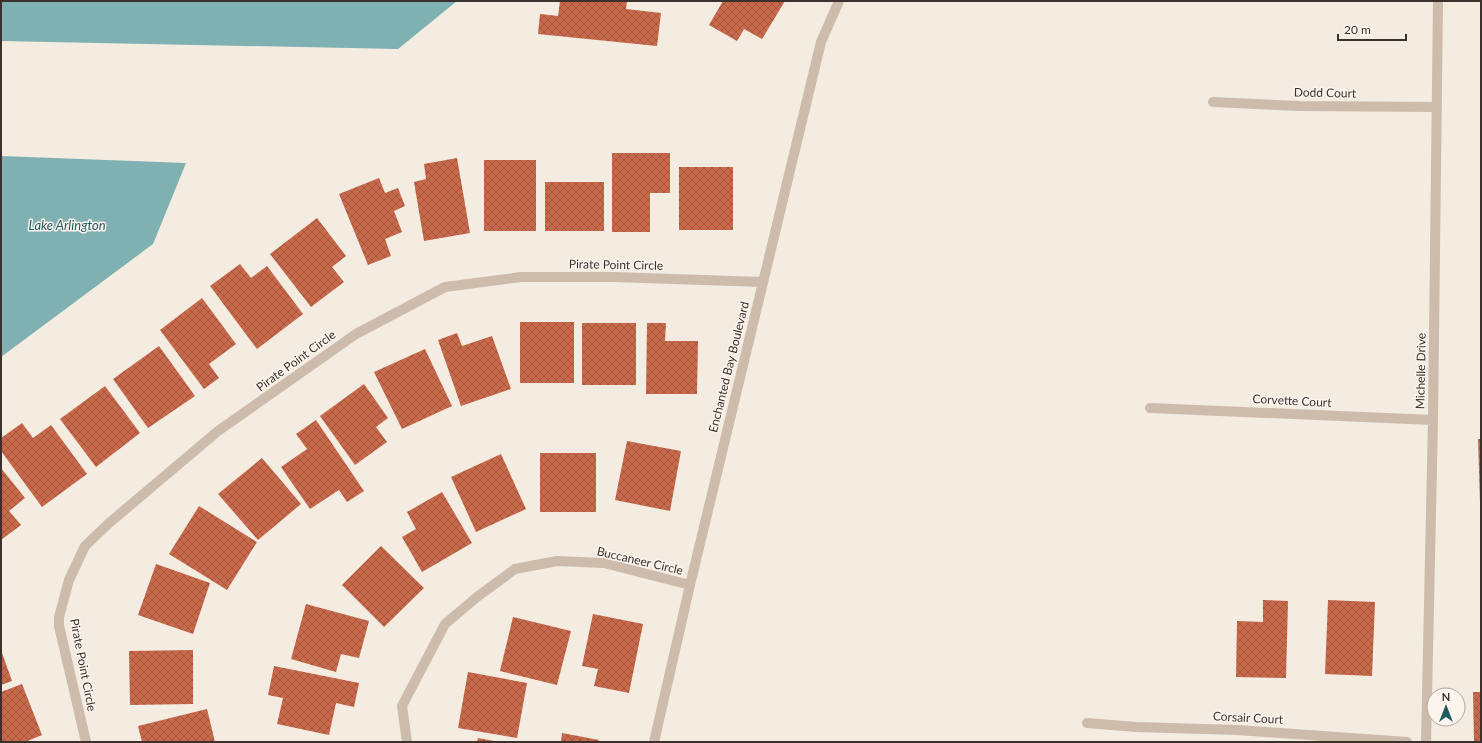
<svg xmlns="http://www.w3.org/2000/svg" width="1482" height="743" font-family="Lato,sans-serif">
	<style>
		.water { fill: #7fb0b2 }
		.building { fill: url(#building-cross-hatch) }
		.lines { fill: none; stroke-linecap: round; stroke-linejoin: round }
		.street { stroke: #cdbbac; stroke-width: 10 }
		.labels { text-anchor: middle; stroke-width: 3; stroke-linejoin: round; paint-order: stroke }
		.street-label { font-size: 12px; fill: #3b302b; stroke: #fbf5ee }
		.water-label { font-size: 13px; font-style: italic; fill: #1f5a5e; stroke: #fbf5ee }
	</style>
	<defs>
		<pattern id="building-cross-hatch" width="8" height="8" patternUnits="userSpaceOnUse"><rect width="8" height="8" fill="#c8694b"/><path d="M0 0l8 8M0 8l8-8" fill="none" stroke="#a4573f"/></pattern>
	</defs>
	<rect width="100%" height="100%" fill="#f4ebe1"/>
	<path class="water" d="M1 1H457L398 49 1 41Z
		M1 156 186 163 153 244 1 357Z"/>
	<path class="building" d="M560 1H627L626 9 661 13 657 46 538 34 540 14 558 16Z
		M723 1H785L762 39 744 29 737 41 709 25Z
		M612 153H670V193H650V232H612Z
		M457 158 470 233 424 241 414 182 426 179 424 164Z
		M484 160H536V231H484Z
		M679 167H733V230H679Z
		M379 178 385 193 398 188 405 206 394 211 402 232 385 239 391 256 368 265 339 194Z
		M545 182H604V231H545Z
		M317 218 346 256 332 267 344 282 311 307 270 254Z
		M240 264 251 278 267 266 303 314 257 349 210 286Z
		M202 298 236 344 209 364 219 378 204 389 160 330Z
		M520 322H574V383H520Z
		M582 323H636V385H582Z
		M647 323H666L665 341H698L697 394H646Z
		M457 333 462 346 492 336 511 389 461 406 438 340Z
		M159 346 195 396 148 428 113 379Z
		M425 349 452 406 402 429 374 372Z
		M364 384 388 418 376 427 387 442 355 465 320 416Z
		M105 386 140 433 96 467 60 419Z
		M316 420 364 491 347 502 339 490 310 509 281 467 307 449 296 434Z
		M22 423 33 438 51 425 87 474 42 507 1 451V438Z
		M1478 439H1481V502L1480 503Z
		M627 441 681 451 670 511 615 500Z
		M540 453H596V512H540Z
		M501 454 526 509 476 532 451 477Z
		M262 458 301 504 258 540 218 494Z
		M1 468 25 498 9 511 21 525 1 540Z
		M442 492 472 543 422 572 402 537 416 529 407 512Z
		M199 506 257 542 227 590 169 554Z
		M381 546 424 588 384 627 342 585Z
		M156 564 210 583 193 634 138 615Z
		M1263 600 1288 601 1286 678 1236 677 1237 621 1263 622Z
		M1328 600 1375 602 1372 676 1325 674Z
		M306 604 369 621 359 658 341 654 336 672 291 659Z
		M593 614 643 624 629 693 594 686 598 669 582 666Z
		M513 617 571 631 557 685 500 671Z
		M1 650 12 681 1 685Z
		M193 650V704L130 705 129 651Z
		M274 666 359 683 354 707 336 703 329 735 277 724 283 698 268 695Z
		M468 672 527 683 517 738 458 728Z
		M22 684 42 735 25 742H1V692Z
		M1473 692H1481V742H1474Z
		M207 709 215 742H142L138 726Z
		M562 733 599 740 598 742H561Z
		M478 738 494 741V742H477Z"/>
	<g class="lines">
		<path class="street" d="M1213 102 1299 106 1437 107
			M1150 408 1433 420
			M1087 723 1136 727 1238 730 1407 742
			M86 742 59 626V617L69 580 85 546 108 524 218 431 356 334 445 287 521 277H613L763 282
			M407 742 402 706 445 624 477 597 515 569 557 561 604 563 690 585
			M654 742 690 585 821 42 839 1
			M1426 742 1433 420 1438 1"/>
	</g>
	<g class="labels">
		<g class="street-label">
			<text transform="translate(1325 93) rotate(1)" y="4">Dodd Court</text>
			<text transform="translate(616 265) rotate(1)" y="4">Pirate Point Circle</text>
			<text transform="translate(296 361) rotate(-36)" y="4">Pirate Point Circle</text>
			<text transform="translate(729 367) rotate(-76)" y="4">Enchanted Bay Boulevard</text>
			<text transform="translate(1421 371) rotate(-89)" y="4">Michelle Drive</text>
			<text transform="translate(1292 401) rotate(3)" y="4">Corvette Court</text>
			<text transform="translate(640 561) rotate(13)" y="4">Buccaneer Circle</text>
			<text transform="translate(83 665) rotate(79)" y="4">Pirate Point Circle</text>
			<text transform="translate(1248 718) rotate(3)" y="4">Corsair Court</text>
		</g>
		<g class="water-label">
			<text x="67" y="230">Lake Arlington</text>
		</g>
	</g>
	<rect width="1482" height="743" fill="none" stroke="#3b302b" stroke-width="4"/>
	<g transform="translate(1446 707)"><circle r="19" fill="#fbf5ee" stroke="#aea6a0"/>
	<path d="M0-3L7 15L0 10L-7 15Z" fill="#1f5a5e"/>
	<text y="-6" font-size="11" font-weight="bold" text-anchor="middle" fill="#3b302b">N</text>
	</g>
	<path d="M1338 34v6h68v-6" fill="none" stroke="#3b302b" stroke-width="2"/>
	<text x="1344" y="34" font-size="12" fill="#3b302b" stroke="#fbf5ee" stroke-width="3" paint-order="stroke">20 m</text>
</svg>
